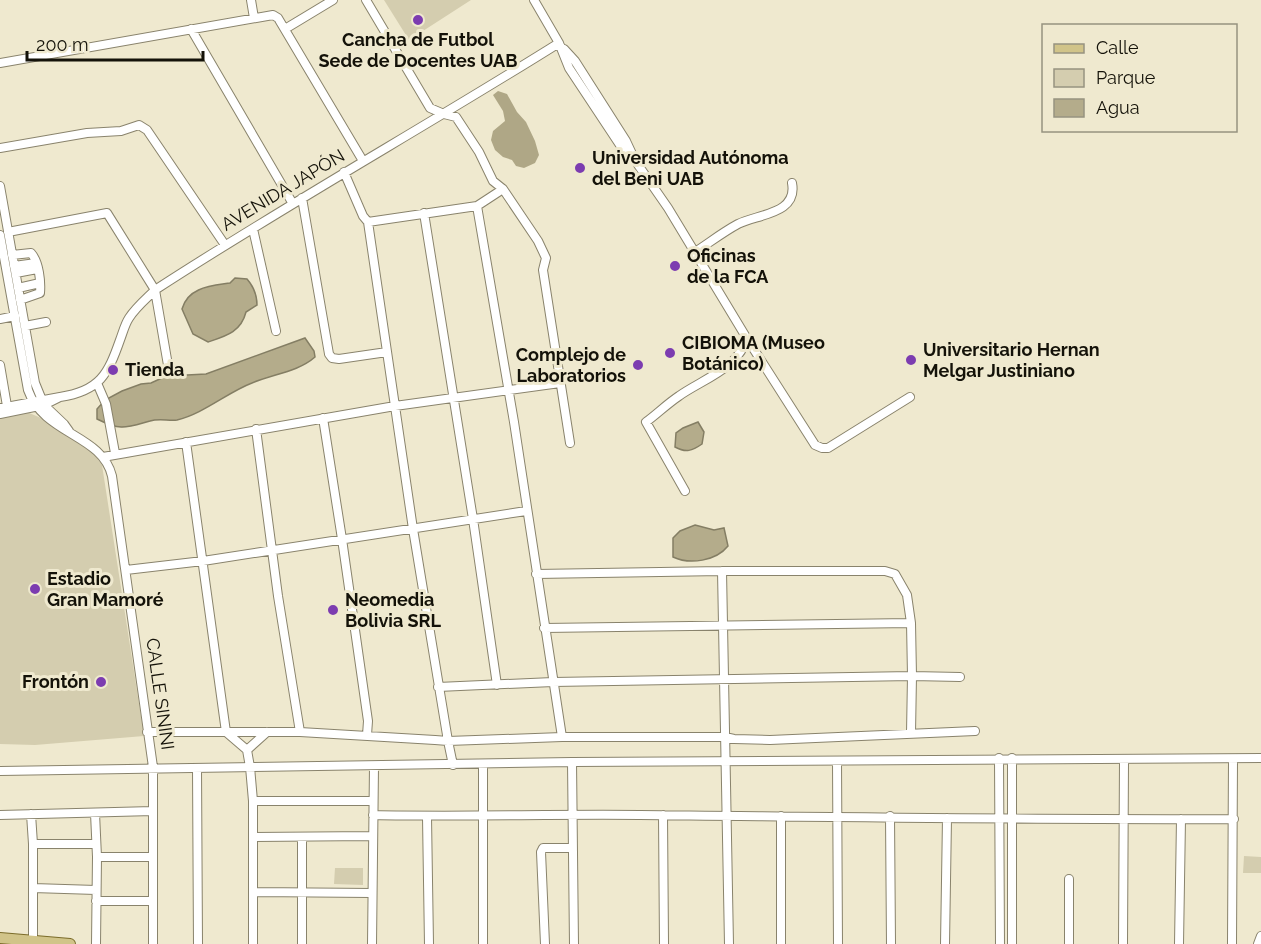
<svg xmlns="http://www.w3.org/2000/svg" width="1261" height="944" font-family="Raleway,sans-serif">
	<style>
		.green { fill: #d4cdaf }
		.forest { fill: #afa786 }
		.water { fill: #b4ac8b; stroke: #847e64; stroke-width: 1.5 }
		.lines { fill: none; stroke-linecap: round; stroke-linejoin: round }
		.minor-casing { stroke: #89836c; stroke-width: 10 }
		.major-casing { stroke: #7b6c2a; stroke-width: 12 }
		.minor { stroke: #fff; stroke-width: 8 }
		.major { stroke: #d1c489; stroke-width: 10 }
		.poi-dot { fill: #7c3cb0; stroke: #efe9cf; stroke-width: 2 }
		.labels { text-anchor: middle; stroke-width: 6; stroke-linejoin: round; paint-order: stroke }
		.poi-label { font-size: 18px; font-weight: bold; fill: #141209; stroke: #efe9cf; text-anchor: start }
		.street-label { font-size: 18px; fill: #141209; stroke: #efe9cf }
	</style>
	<rect width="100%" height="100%" fill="#efe9cf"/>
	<path class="green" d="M384 0H471L409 40Z
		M24 411C49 420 88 442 102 465L144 736 35 745 0 744V415Z
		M1244 856 1261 857V873H1243Z
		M335 868H363V885L334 884Z"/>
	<path class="forest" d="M498 91 507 94 517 112 526 122 535 141 539 155 535 163 524 168 516 166 512 160 503 157 495 150 491 140 493 131 505 121 503 111 493 95Z"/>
	<path class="water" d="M235 278 247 279C254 287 257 294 257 305L246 312C241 332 226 336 208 342L193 334 182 309C188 287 211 286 230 283Z
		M305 338 314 351 315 357C298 372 273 374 252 383 228 392 203 414 177 420 168 421 159 418 150 421 125 428 121 431 97 419V409L105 400 122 391 141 384 151 383 175 372 187 375 206 374Z
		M698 422 704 432 702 444C692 451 686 453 675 447L676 433 683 428Z
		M695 525 714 530 724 528 728 546C716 561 690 565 673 557V538L680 531Z"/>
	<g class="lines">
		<g class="minor-casing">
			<path id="minor" d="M251 0 254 18
				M366 0 430 108 444 114 456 117 479 152 493 181 503 189 538 241 546 258 543 270 570 443
				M534 0 559 43 569 68 620 145 634 159 668 208 746 337C742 367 701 380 679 396 667 404 657 414 646 422L685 491
				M191 29 293 204
				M285 29 333 0
				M564 49 575 61 626 141 633 156
				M0 63 273 15 278 18 363 161
				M0 148 87 133 121 131 139 125 147 130 225 245
				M344 172 363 216 368 222 413 529 448 741 562 737H725L734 739 770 740 975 731
				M0 186 35 383 44 405 64 424 69 431
				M503 189 477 206 514 422 562 737
				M302 198 329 354 332 358 339 359 387 352
				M424 213 473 519 497 685
				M368 222 477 206
				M253 229 276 331
				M8 232 107 213 155 290 169 371
				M0 235 28 390C44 435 102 434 112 476L153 767V944
				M695 252C709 243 723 232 738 224 758 214 798 214 792 183
				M12 255 31 253C39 262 41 281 40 293L20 300
				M14 266 36 263
				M16 273 37 269
				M18 288 40 283
				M0 319 15 316
				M25 326 46 322
				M746 337 815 445 822 448H828L910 397
				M0 365 7 406
				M97 383 106 404 115 453
				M60 397C100 391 108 374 120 340 123 332 125 324 129 318 136 307 146 299 155 290 287 204 425 127 559 43
				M0 408 60 397 44 405 0 414
				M323 418 342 539 368 721 367 735
				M256 429 278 596 300 732
				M186 442 226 732 247 750 250 767 253 801V944
				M103 457 395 406 560 383
				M126 570 203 561 526 511
				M722 571 729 944
				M536 574 722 571H885L895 574 907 595 911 623 912 676 960 677
				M544 628 911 623
				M438 687 553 682 912 676 911 733
				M147 732H300L435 740 448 741 453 765
				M247 750 267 732
				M999 758 1000 944
				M837 761 838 944
				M572 762 574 944
				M483 764V944
				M197 768 198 944
				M0 771 572 762 1261 758
				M253 801H373
				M95 813 97 857 96 944
				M31 814 33 844V941
				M0 815 153 811
				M373 815C462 817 551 814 640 815 838 817 1036 820 1234 819
				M663 815 664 944
				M781 816V944
				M890 816 891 944
				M427 817 429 944
				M253 837 372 836
				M302 837V944
				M33 844H96
				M97 857H152
				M1069 879V944
				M33 888 96 890
				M254 892 372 893
				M96 901H152
				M372 944 374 766
				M545 944 541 852 543 848H572
				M945 944 947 818
				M1012 944V758
				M1123 944 1124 760
				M1179 944 1181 819
				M1232 944 1233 760
				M1258 944 1261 936"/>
		</g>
		<g class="major-casing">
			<path id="major" d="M0 938 70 944"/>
		</g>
		<use href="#minor" class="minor"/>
		<use href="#major" class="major"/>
	</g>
	<g class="poi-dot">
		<circle cx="418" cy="20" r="6"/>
		<circle cx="580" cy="168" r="6"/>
		<circle cx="675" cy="266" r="6"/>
		<circle cx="670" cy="353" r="6"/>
		<circle cx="911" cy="360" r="6"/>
		<circle cx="638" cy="365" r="6"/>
		<circle cx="113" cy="370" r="6"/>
		<circle cx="35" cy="589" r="6"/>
		<circle cx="333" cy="610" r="6"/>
		<circle cx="101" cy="682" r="6"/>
	</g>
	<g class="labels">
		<g class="poi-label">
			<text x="418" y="46" text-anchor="middle">Cancha de Futbol<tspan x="418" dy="21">Sede de Docentes UAB</tspan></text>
			<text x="592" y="164">Universidad Autónoma<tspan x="592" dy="21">del Beni UAB</tspan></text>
			<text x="687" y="262">Oficinas<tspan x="687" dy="21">de la FCA</tspan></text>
			<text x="682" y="349">CIBIOMA (Museo<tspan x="682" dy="21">Botánico)</tspan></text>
			<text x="923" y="356">Universitario Hernan<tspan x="923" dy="21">Melgar Justiniano</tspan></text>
			<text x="626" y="361" text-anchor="end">Complejo de<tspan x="626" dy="21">Laboratorios</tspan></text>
			<text x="125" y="376">Tienda</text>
			<text x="47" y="585">Estadio<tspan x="47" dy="21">Gran Mamoré</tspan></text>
			<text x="345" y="606">Neomedia<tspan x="345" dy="21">Bolivia SRL</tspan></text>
			<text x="89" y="688" text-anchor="end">Frontón</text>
		</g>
		<g class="street-label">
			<text transform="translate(283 190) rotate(-31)" y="6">AVENIDA JAPÓN</text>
			<text transform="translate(160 694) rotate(82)" y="6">CALLE SININI</text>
		</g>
	</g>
	<rect x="1042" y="24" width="195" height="108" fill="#efe9cf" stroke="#979380" stroke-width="1.5"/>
	<rect x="1054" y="44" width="30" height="9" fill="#d1c489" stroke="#979380" stroke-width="1.5"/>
	<text x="1096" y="54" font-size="18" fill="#141209">Calle</text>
	<rect x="1054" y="69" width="30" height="18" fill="#d4cdaf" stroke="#979380" stroke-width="1.5"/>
	<text x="1096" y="84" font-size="18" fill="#141209">Parque</text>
	<rect x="1054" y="99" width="30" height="18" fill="#b4ac8b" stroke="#979380" stroke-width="1.5"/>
	<text x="1096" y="114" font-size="18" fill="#141209">Agua</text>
	<path d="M27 51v9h176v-9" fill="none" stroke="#141209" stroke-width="3"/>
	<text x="36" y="51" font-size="18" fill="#141209" stroke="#efe9cf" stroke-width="4.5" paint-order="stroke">200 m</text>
</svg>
